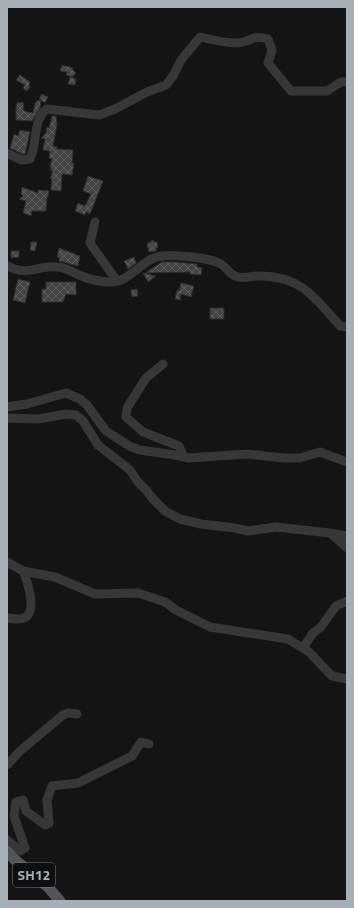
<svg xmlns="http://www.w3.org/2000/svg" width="354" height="908" font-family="'Titillium Web',sans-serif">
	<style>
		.building { fill: url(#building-cross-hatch); stroke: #2d2e31 }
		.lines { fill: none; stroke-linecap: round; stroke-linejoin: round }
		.minor { stroke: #35373a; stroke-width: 9 }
		.major { stroke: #515559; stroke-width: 11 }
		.labels { text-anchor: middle; stroke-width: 4; stroke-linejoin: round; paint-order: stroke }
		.shield { fill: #0e0f10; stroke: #787f84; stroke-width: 1 }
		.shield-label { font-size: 14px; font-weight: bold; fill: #a6afb5 }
	</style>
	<defs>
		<pattern id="building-cross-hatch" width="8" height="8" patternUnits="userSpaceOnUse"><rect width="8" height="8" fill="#424548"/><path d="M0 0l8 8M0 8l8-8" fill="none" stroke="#5a5d60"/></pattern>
	</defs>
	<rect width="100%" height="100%" fill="#131415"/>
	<path class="building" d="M62 65 73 68V70L76 73 72 77 66 75 67 72 60 71Z
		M20 75 30 82 29 85 30 87 27 91 23 88 25 85 16 80Z
		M70 77 76 79 75 85 68 84Z
		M42 94 48 97 45 103 41 100 40 108 32 121 16 120V107L17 103 23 102 24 111 33 113 35 103 37 101 41 100 39 99Z
		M52 116H56L57 125 53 146 57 147V149L73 150 72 163H74L72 175 62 174 61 191 51 190 52 179 50 178 53 171H51V168L50 167 52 159 49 158 50 151 43 150 45 139 41 138 46 133 47 127 49 128Z
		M20 130 30 132 25 154H22L10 148 14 134 18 136Z
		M88 176 103 181 90 214 86 212 85 215 75 211 78 203 85 206 91 194 83 191Z
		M22 187 38 193V190L49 191 48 197H47L46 211H32L31 216 23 213 26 201 19 199 23 196 21 194Z
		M153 240 154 242H157L158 247 156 248V251L149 252 147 244Z
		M31 242H37L35 251 30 250Z
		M59 248 80 256 78 266 59 261 60 258 57 257Z
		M11 251H19V257L11 258Z
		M134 257 136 263 128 269 124 261Z
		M162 262H175L197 264V267L202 268 201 275 190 274V272L145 273Z
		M143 273 156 276 148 282Z
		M18 279 30 282 25 303 13 300Z
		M46 282H76V295L66 294 63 302H42V289H46Z
		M181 283 194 286 191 297 181 294 180 300 175 299 177 290 179 291Z
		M137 289 138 296 132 297 131 290Z
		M210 308H224V319H210Z"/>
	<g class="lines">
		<path class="minor" d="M7 153 21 160 30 159C38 143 32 120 47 109L99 115 115 109 147 92 166 85 173 76 181 60 200 37C212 40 225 43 238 43 252 42 250 34 268 39L272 50 268 63 291 91H327L341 82H347
			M95 222 90 243 117 281
			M7 266C30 277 36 265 57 267 65 267 72 272 79 275 90 280 100 282 112 282 132 281 142 258 162 256 174 254 211 258 221 264 226 267 230 274 235 276 243 280 253 275 262 276 302 277 315 298 340 326L347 327
			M163 364 146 378 127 408 126 417 143 432 179 446 184 457
			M7 407 27 404 66 393 80 399 87 405 106 431 131 447 140 450 175 455 189 458 248 454 284 458H300L320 452 347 462
			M7 418 38 419 66 414 76 415 83 421 98 445 130 470 138 482 146 490 153 499 165 511 180 519 201 524 235 528 248 531 276 527 330 533 347 548
			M330 533 347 536
			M7 562 23 571 55 577 95 594 138 593 165 602 176 610 210 627 288 639 309 652 332 676 347 679
			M7 618C13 619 21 620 26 617 37 609 27 580 23 571
			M303 648 313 633 321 627 336 606 347 601
			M7 765 20 751 63 715 68 713 77 714
			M7 840 20 851 25 848 14 816 16 802 23 800 26 811 45 825 49 823 47 800 52 786 78 783 132 756 141 742 149 744"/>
		<path class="major" d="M7 851 14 859 48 887 60 901"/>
	</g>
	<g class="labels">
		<rect class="shield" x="13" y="863" width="42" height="24" rx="3"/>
		<g class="shield-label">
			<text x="34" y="880">SH12</text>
		</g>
	</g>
	<rect width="354" height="908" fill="none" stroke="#a6afb5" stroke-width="16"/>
</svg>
